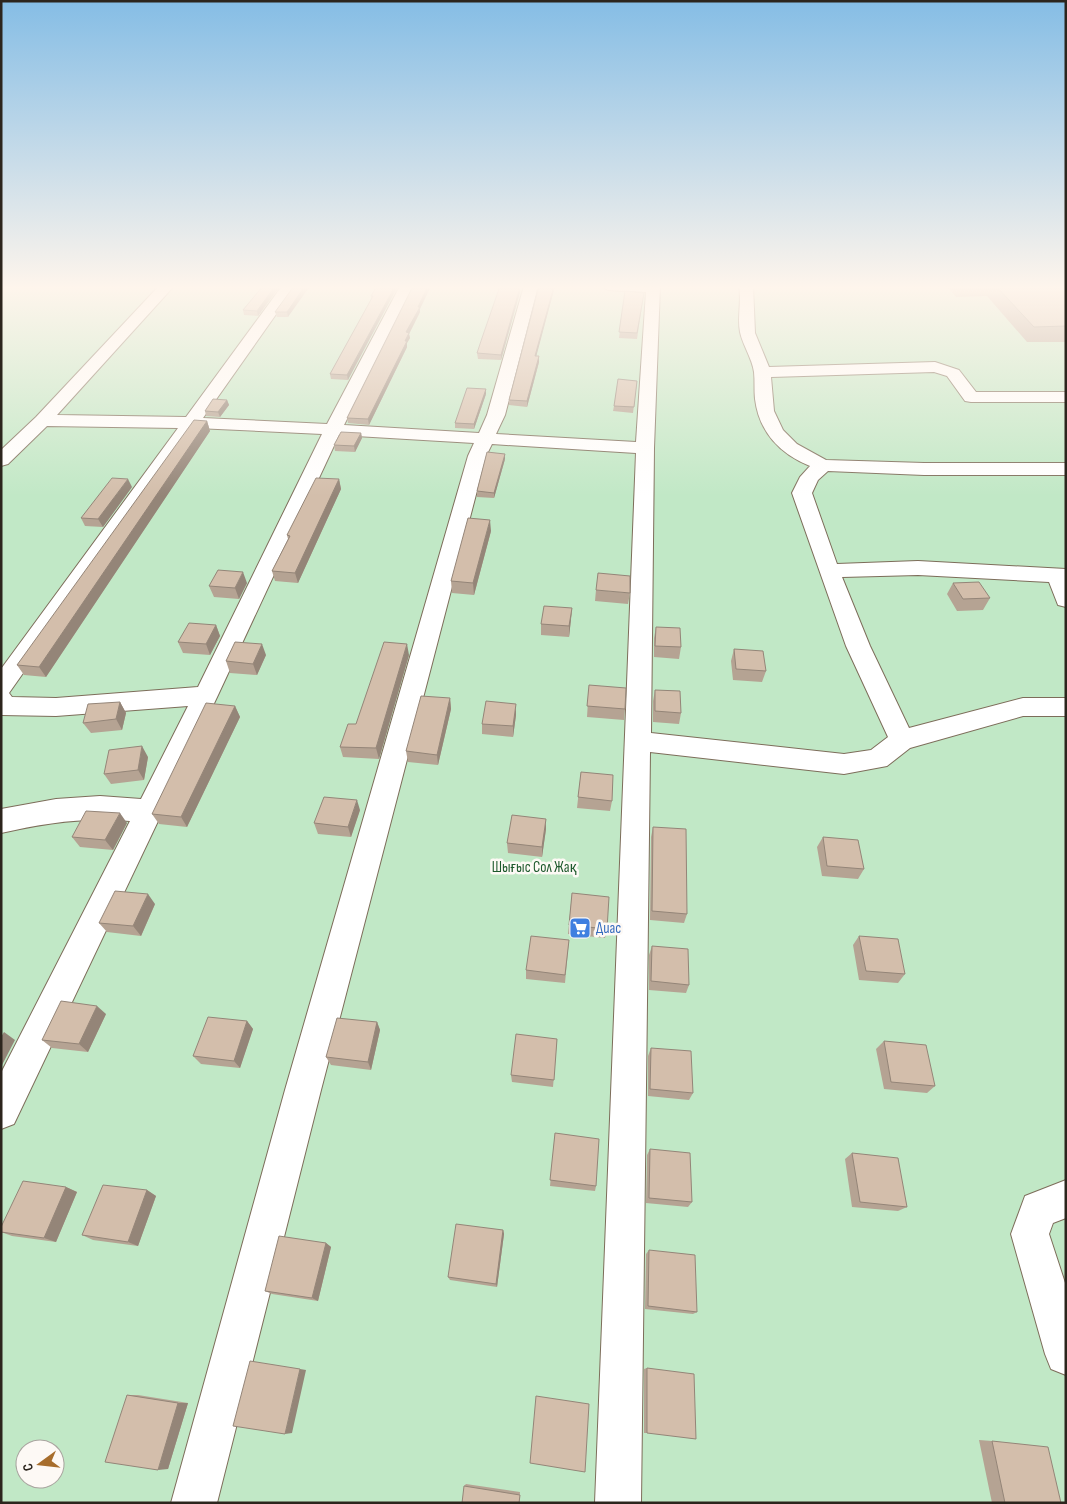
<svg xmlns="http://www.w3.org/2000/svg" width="1067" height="1504" font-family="'Sofia Sans Condensed',sans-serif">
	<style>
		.green { fill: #c1e8c6; fill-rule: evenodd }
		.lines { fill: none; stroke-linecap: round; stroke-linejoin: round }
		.minor-casing { stroke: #7d6d5a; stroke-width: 2 }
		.minor { fill: #fff; fill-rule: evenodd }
		.wall { fill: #b5a393 }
		.shaded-wall { fill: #948578 }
		.building { fill: #d3beab; stroke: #948578 }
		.labels { text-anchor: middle; stroke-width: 5; stroke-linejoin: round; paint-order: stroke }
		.park-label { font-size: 15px; fill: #1d592c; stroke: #fdf9f5 }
		.shop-label { font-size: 15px; fill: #366cbe; stroke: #fdf9f5; text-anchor: start }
	</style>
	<rect width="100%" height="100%" fill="#fce9d4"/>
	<path class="green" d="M1 286H1066V1503H1ZM25 1449H55V1479H25Z"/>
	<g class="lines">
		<g class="minor-casing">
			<path id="minor" d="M159 286H174L57 415 186 417 282 286H296L203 418 327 424 400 286H414L344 425 479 433 487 415 524 286H538L505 415 496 434 636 442 646 292 608 290 601 286H660L654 448 651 733 844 754 871 750 888 737 846 646 792 493 800 477 810 466C780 454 759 432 755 399 754 390 755 381 754 372 752 358 743 346 740 332 737 317 742 301 739 286H753L755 333 769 367 935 362 959 370 976 392H1066V402H971L965 401 947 376 934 372 771 377 774 411 783 430 797 444 826 460 924 463H1066V475H924L828 471 818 480 812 493 837 564 918 561 1066 569V607L1058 605 1049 582 918 575 842 577 870 646 909 728 1023 698H1066V716H1023L910 748 887 766 844 774 650 752 641 1503H595L636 453 492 444 486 456 321 1090 217 1503H171L285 1090 468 456 474 443 339 435 218 695 14 1124 1 1129V1073L130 821C84 817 46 823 1 833V809L56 799 100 796 141 799 188 706 56 716 1 715V669L178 428 47 426 8 464 1 466V450L36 417ZM196 428 322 434 198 687 56 698 12 697 9 693Z
				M1066 1180V1218L1053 1223 1049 1234 1066 1286V1375L1051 1369 1045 1354 1011 1234 1025 1196Z"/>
		</g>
		<use href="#minor" class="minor"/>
	</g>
	<path class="wall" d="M263 286H280L258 316 244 315 243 310Z
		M294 286 288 317H277L275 312Z
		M377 286 348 380 331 379 330 374 371 300V296Z
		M539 286H555L536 356H539V362L527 407 509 405V400Z
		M947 286H1066V342H1027L987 296 956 297Z
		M625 291 644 293 637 339 619 338Z
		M520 292 501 360 478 359 477 353Z
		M420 309V312L409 334 410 338 407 343V347L369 425 348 423 347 418Z
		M637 381 633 413 613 411 614 406Z
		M486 394 474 429 455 428V423Z
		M227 400 229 405 220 417 206 416 205 411Z
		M207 421 210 431 46 677 24 675 17 665Z
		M361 433 362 438 355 452 335 451 334 445Z
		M505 459 494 498 477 497V491Z
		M339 479 341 489 298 583 275 581 272 571 288 539 287 535Z
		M132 487 103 527 85 526 81 518Z
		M491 531 474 595 452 593 451 581Z
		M247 583 239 599 214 597 209 586Z
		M953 583 990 598 983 610 957 611 947 594Z
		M596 590 630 593 628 604 595 601Z
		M572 608 571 619 569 637 541 635V624Z
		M216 625 220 636 210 655 183 653 178 642Z
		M656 627 681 647 679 659 654 657V638Z
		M734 649 766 671 762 682 733 680 731 661Z
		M266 655 257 675 230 673 226 661Z
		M409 655 379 759 343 757 340 747Z
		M589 685 625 709 624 720 587 717Z
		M655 690 681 713 679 724 653 722V701Z
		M450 698 451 709 438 765 408 762 406 751Z
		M120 702 126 713 122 730 91 733 83 723Z
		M235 706 240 717 187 827 159 824 152 814Z
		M516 715 513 737 482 734V724Z
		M148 757 144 780 111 784 104 774Z
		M581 772 612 801 610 811 577 808Z
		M360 810 351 837 318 834 314 823Z
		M127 823 113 850 80 847 72 837Z
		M653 827 687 914 684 923 650 920 651 837Z
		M546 829 542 857 508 853 507 843Z
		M823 837 864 869 858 879 822 876 817 847Z
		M572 893 607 929 605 938 568 934Z
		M155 904 141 936 107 932 99 923Z
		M859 936 905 974 898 983 859 980 853 945Z
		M569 940 565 983 526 979V970Z
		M652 946 689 985 686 993 649 990V955Z
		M106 1014 88 1052 52 1048 42 1040Z
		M247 1021 253 1029 240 1068 201 1064 193 1056Z
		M377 1022 380 1030 371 1070 331 1065 326 1057Z
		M557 1039 553 1087 512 1082 511 1075Z
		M884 1041 935 1086 927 1093 884 1089 876 1049Z
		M651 1048 693 1093 689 1100 648 1096V1056Z
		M555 1133 596 1186 595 1191 550 1186Z
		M650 1149 692 1202 688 1207 646 1203 647 1155Z
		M852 1153 907 1207 898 1211 852 1207 845 1159Z
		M66 1187 77 1192 56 1242 12 1236 1 1232Z
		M147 1190 156 1196 138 1246 93 1240 82 1235Z
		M503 1230 504 1234 497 1287 450 1280 448 1277Z
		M326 1243 331 1247 318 1301 272 1294 265 1291Z
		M649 1250 697 1312 693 1314 645 1309 646 1254Z
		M647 1368V1433H644V1369Z
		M127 1395H138L188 1403 168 1469Z
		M979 1440 992 1441 1061 1503H992Z
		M466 1484 520 1492 519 1503 464 1486Z"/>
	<path class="shaded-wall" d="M275 286H280L258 316 257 311Z
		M305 286H310L288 317 287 312Z
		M395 286H398L348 380 347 375Z
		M428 286H431L420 309V312L409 334 410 338 407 343V347L369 425 368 419 405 341 406 332Z
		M554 286H555L535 361V356Z
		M520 287V292L501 360V355Z
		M539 356V362L527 407V401Z
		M486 389V394L474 429V424Z
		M227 400 229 405 220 417 218 412Z
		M207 421 210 431 46 677 39 667Z
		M361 433 362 438 355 452 354 446Z
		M505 454V459L494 498V493Z
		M128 479 132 487 103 527 98 519Z
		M339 479 341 489 298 583 295 573Z
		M490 520 491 531 474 595 473 583Z
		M243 572 247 583 239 599 235 588Z
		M572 608 571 619 569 637V626Z
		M216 625 220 636 210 655 206 644Z
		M262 644 266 655 257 675 253 664Z
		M407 644 409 655 379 759 376 748Z
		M450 698 451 709 438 765 437 755Z
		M120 702 126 713 122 730 116 719Z
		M516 704V715L513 737V726Z
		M235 706 240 717 187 827 181 817Z
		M142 746 148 757 144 780 138 770Z
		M357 800 360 810 351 837 348 827Z
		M120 813 127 823 113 850 105 840Z
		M546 819V829L542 857V847Z
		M148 894 155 904 141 936 133 926Z
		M97 1006 106 1014 88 1052 79 1044Z
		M247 1021 253 1029 240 1068 234 1061Z
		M377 1022 380 1030 371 1070 368 1062Z
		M4 1032 15 1040 1 1067V1037Z
		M66 1187 77 1192 56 1242 44 1238Z
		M147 1190 156 1196 138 1246 128 1242Z
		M503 1230 504 1234 497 1287 496 1284Z
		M326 1243 331 1247 318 1301 312 1298Z
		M300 1369 306 1370 292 1433 285 1434Z
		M178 1403H188L168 1469 158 1470Z"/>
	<path class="building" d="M263 286H275L257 311 243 310Z
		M294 286H305L287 312H275Z
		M377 286H395L347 375 330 374 373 296H371Z
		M413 286H428L418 307H420L406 332 409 333 405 341H407L368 419 347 418Z
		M500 286 520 287 501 355 477 353 482 338Z
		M539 286H554L535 356H539L527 401 509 400Z
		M996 286H1064L1066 287V326L1034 327Z
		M625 291 644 293 637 333 619 332Z
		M618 379 637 381 634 407 614 406Z
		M467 388 486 389 474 424 455 423Z
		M213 399 227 400 218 412 205 411Z
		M194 420 207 421 39 667 17 665Z
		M341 432 361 433 354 446 334 445Z
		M487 452 505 454 494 493 477 491Z
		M112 478 128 479 98 519 81 518Z
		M316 478 339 479 295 573 272 571 290 536 287 535Z
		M468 518 490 520 473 583 451 581Z
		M218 570 243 572 235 588 209 586Z
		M598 573 630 576V593L596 590Z
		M979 582 990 598 963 599 953 583Z
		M544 606 572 608 569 626 541 624Z
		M189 623 216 625 206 644 178 642Z
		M656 627 680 628 681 647 655 646Z
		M235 642 262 644 253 664 226 661Z
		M384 642 407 644 376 748 340 747 348 724H356Z
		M734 649 763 651 766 671 736 669Z
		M589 685 626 688 625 709 587 706Z
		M655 690 680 691 681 713 655 711Z
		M421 696 450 698 437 755 406 751Z
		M486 701 516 704 513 726 482 724Z
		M120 702 116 719 83 723 88 704Z
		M206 703 235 706 181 817 152 814Z
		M142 746 138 770 104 774 109 750Z
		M581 772 613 775 612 801 578 797Z
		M324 797 357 800 348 827 314 823Z
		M86 811 120 813 105 840 72 837Z
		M512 815 546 819 542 847 507 843Z
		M653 827 686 829 687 914 652 911Z
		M823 837 858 840 864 869 827 866Z
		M115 891 148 894 133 926 99 923Z
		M572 893 609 897 607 929 569 925Z
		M531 936 569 940 565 975 526 970Z
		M859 936 898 939 905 974 866 971Z
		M652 946 688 949 689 985 651 981Z
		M61 1001 97 1006 79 1044 42 1040Z
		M208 1017 247 1021 234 1061 193 1056Z
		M337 1018 377 1022 368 1062 326 1057Z
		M516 1034 557 1039 554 1080 511 1075Z
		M884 1041 926 1045 935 1086 891 1082Z
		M651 1048 691 1051 693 1093 650 1089Z
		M555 1133 599 1139 596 1186 550 1180Z
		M650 1149 690 1153 692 1202 649 1198Z
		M852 1153 898 1158 907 1207 860 1202Z
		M23 1181 66 1187 44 1238 1 1232V1227Z
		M103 1185 147 1190 128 1242 82 1235Z
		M456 1224 503 1230 496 1284 448 1277Z
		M279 1236 326 1243 312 1298 265 1291Z
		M649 1250 695 1255 697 1312 648 1306Z
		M250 1361 300 1369 285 1434 233 1426Z
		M647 1368 694 1374 696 1439 647 1433Z
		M127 1395 178 1403 158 1470 105 1462Z
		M536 1396 589 1404 585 1472 530 1463Z
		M992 1441 1048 1447 1061 1503H1005Z
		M464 1486 520 1495 519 1503H462Z"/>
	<linearGradient id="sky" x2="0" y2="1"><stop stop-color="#85bde5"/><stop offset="0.58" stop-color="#fef5ec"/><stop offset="1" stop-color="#fef5ec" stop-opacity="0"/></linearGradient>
	<rect width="1067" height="496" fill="url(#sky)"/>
	<defs>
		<g id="supermarket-square" transform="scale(1.125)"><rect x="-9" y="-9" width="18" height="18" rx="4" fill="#3f7fe0" stroke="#fdf9f5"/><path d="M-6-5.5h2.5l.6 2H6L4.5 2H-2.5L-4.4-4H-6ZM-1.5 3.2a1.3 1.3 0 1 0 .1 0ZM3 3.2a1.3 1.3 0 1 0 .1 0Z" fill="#fff"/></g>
	</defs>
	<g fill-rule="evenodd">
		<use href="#supermarket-square" x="580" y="928"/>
	</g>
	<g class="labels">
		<g class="park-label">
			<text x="534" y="872">Шығыс Сол Жақ</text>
		</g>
		<g class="shop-label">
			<text x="596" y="933">Диас</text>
		</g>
	</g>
	<rect width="1067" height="1504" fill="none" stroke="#2c251d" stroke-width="5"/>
	<g transform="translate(40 1464) rotate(255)"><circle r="24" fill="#fdf9f5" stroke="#a9a49f"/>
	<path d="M0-4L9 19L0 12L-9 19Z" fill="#a76d2c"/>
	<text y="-8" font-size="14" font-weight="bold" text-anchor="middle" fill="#2c251d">С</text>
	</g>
</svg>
